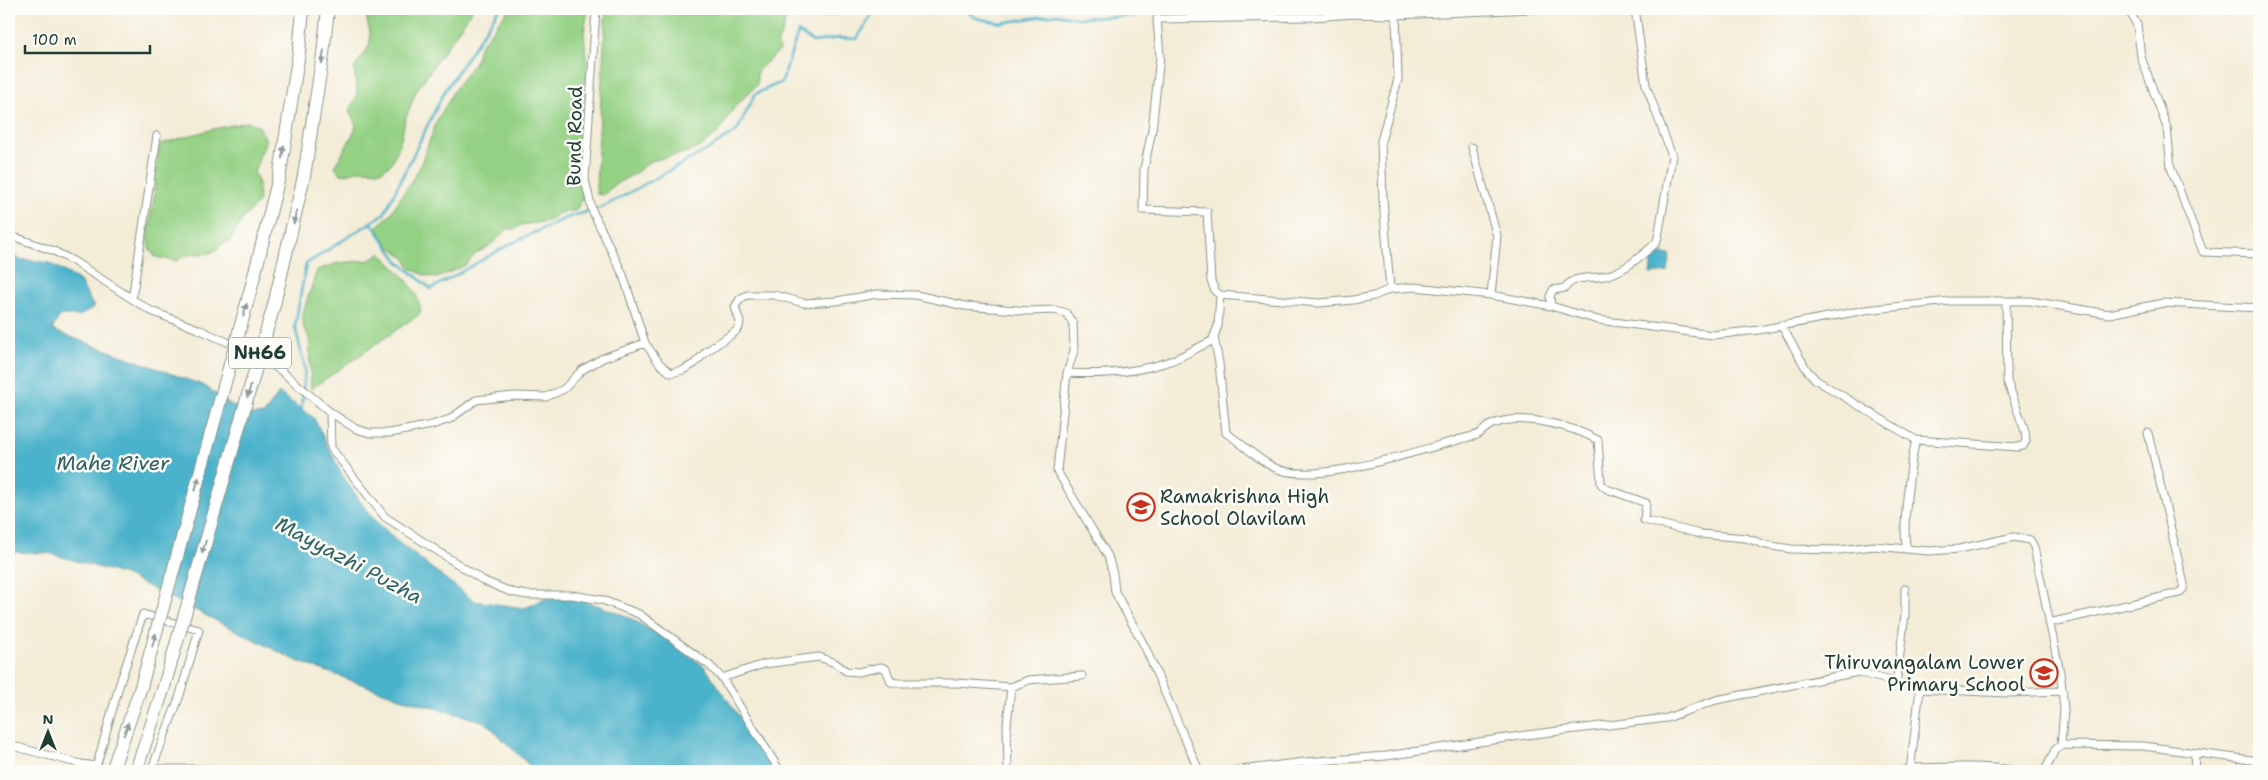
<svg xmlns="http://www.w3.org/2000/svg" width="2268" height="780" font-family="'Shantell Sans',sans-serif">
	<style>
		.green { fill: #95d185; stroke: #5a875c }
		.water { fill: #4cb2cb; stroke: #367880 }
		.lines { fill: none; stroke-linecap: round; stroke-linejoin: round }
		.stream { stroke: #4cb2cb; stroke-width: 2.5 }
		.street-casing { stroke: #899486; stroke-width: 9 }
		.highway-casing { stroke: #899486; stroke-width: 14 }
		.street { stroke: #fff; stroke-width: 7 }
		.highway { stroke: #fff; stroke-width: 12 }
		.highway-bridge-casing { stroke: #899486; stroke-width: 14; stroke-linecap: butt }
		.highway-bridge { stroke: #fff; stroke-width: 12 }
		.oneway { fill: #8f9e9a }
		.labels { text-anchor: middle; stroke-width: 5; stroke-linejoin: round; paint-order: stroke }
		.shield { fill: #fdfcf7; stroke: #62766e; stroke-width: 1 }
		.shield-label { font-size: 18px; font-weight: bold; fill: #1f3d34 }
		.street-label { font-size: 19px; fill: #1f3d34; stroke: #fdfcf7 }
		.poi-label { font-size: 19px; fill: #1f3d34; stroke: #fdfcf7; text-anchor: start }
		.water-label { font-size: 20px; font-style: italic; fill: #2c6061; stroke: #fdfcf7 }
	</style>
	<rect width="100%" height="100%" fill="#fdfcf7"/>
	<filter id="ink" filterUnits="userSpaceOnUse"><feTurbulence type="fractalNoise" baseFrequency=".02" numOctaves="2"/><feDisplacementMap in="SourceGraphic" scale="10" xChannelSelector="R" yChannelSelector="G"/><feConvolveMatrix kernelMatrix="1 2 1 2 8 2 1 2 1" color-interpolation-filters="sRGB"/></filter>
	<filter id="wash" filterUnits="userSpaceOnUse"><feTurbulence type="fractalNoise" baseFrequency=".0096" numOctaves="4" result="noise"/><feDisplacementMap in="SourceGraphic" scale="20" xChannelSelector="R" yChannelSelector="G"/><feGaussianBlur stdDeviation="1.12" result="paint"/><feColorMatrix in="noise" values="0 0 0 0 0 0 0 0 0 0 0 0 0 0 0 0 0 1.4 0 .05"/><feComposite in="paint" operator="in"/></filter>
	<g filter="url(#wash)">
		<rect width="100%" height="100%" fill="#f3ecd7"/>
		<path class="green" d="M367 9H473L416 91 405 120 400 144 391 164 381 171 361 170 342 175 335 167 354 132 356 125 349 111 356 98 357 91 354 69C359 59 369 51 370 41 371 29 365 21 367 9Z
			M509 9H588L584 32 587 70 581 123 582 139 579 162 583 199 575 211 559 213 548 221 521 225 514 230 509 228 488 247 475 254 466 265 437 278 424 275 410 268 406 259 388 245 376 227 389 216 419 169 438 118 446 106 452 93 475 62 479 47Z
			M606 9H846C837 14 826 19 815 15 805 12 798 8 788 14L778 43 779 51 757 71V85L735 106 719 132 702 146 688 152 651 161 634 174 614 185 604 195 597 194 596 187Z
			M247 122 259 126 266 140 254 172 258 182 259 201 242 220 229 242C220 243 219 249 212 252 197 257 191 250 177 261L155 257 149 248 147 236 155 193V178L160 144 213 129Z
			M380 253C398 271 418 286 421 313L311 389 309 337 304 328 302 316 317 270 338 263 370 260Z"/>
		<path class="water" d="M9 253 20 259 50 263 79 280 94 307 80 316 60 315 52 330 205 386 228 403 250 415 264 414 279 393 314 418 341 473 368 513 398 542 474 601 525 608 547 598 575 597 624 615 667 639 705 667 777 771H535L485 722 403 699 297 661 125 575 48 553 9 552Z
			M1653 253 1670 255 1668 272 1650 274Z"/>
		<g class="lines">
			<path class="stream" d="M964 9 976 18 1001 23 1057 14 1077 18 1134 16
				M371 222 398 261 431 289 512 243 566 218 603 207 709 149 737 131 755 94 782 82 798 32 813 42 839 38 857 39 875 9
				M301 412 305 369 295 326 306 264 384 214 444 92 499 9"/>
		</g>
	</g>
	<g filter="url(#ink)">
		<g class="lines">
			<g class="street-casing">
				<path id="street" d="M596 9 585 180 592 210 623 275 645 343 660 364 671 373 683 370 694 364 707 351 735 332 739 327 740 322 735 307 740 299 747 295H774L804 303 836 301 877 294 916 295 965 306 1029 311 1055 310 1066 313 1073 323 1074 351 1067 373C1102 375 1136 373 1170 361 1184 356 1198 347 1212 341L1218 326 1220 295 1319 303 1353 300 1374 296 1390 289 1415 287 1491 295 1551 306 1598 320 1713 335 1759 330 1865 310 1950 301H2030L2109 314 2163 303 2259 308
					M2128 9 2137 25 2141 57 2167 128 2171 168 2203 252 2259 254
					M1396 15 1533 9
					M1472 147 1497 236 1491 295
					M9 235 54 251 73 261 151 311 198 329 250 352 280 370 330 412 356 429 370 433H390L432 425 450 419 476 400 514 396 546 397 564 389 582 370 603 358 645 343
					M1220 295 1215 291 1211 281 1207 212 1143 210 1144 169 1152 130 1160 56 1157 19 1312 17 1353 14 1396 15 1398 79 1381 141 1383 199 1390 289
					M132 299 157 136
					M1551 306 1550 296 1553 290 1565 288C1574 274 1593 280 1608 275 1626 270 1642 255 1656 243L1658 237 1672 156 1646 85 1635 9
					M1781 325 1807 370 1816 380 1916 440 2018 447 2023 446 2026 441 2025 431 2007 381 2006 301
					M1214 337 1219 363 1226 433C1242 443 1256 458 1273 467 1315 489 1429 446 1477 435 1482 432 1487 426 1493 424 1522 412 1571 426 1598 440L1601 484 1607 489 1646 503 1644 520 1700 534 1746 538 1766 545 1791 549 1840 550 1874 546 1929 551 1959 549 2014 537 2030 540 2034 547 2061 678 2064 710 2061 745 2143 746 2259 761
					M1067 373 1057 471 1108 556 1113 574 1115 592 1145 647 1199 771
					M330 412 331 448 385 517 484 581 511 592 527 595H572L602 600 639 614 709 665 722 678 780 771
					M1907 548C1901 530 1911 460 1916 440
					M2049 623 2179 593 2183 589 2184 584 2148 433
					M722 678 764 664 819 657 835 663 846 671 858 672 881 667 886 669 891 682 897 683H958L1011 687 1028 680 1082 676
					M1896 684 1905 615V589
					M9 745 81 764 97 766
					M152 769H207L219 771
					M95 771 120 683 143 614 199 630 179 698 151 771
					M1008 771 1007 725 1011 687
					M1232 771 1305 762 1386 756 1526 735 1667 718 1716 700 1858 672 1920 689 2008 693 2063 691
					M1902 771 1910 768C1947 767 1984 765 2020 771
					M1910 771 1920 689
					M2045 771 2055 750 2061 745
					M2194 771 2195 754"/>
			</g>
			<g class="highway-casing">
				<path id="highway" d="M112 771 141 687
					M136 771 163 690"/>
			</g>
			<use href="#street" class="street"/>
			<use href="#highway" class="highway"/>
			<g class="highway-bridge-casing">
				<path id="highway-bridge" d="M141 687 250 292 280 173 299 52 303 9
					M163 690 274 305 304 176 323 54 328 9"/>
			</g>
			<use href="#highway-bridge" class="highway-bridge"/>
		</g>
		<defs><path id="oneway-solid" d="M-6-.8H1V-3.2L6.5 0L1 3.2V.8H-6Z" transform="scale(1.25)"/></defs>
		<g class="oneway">
			<use href="#oneway-solid" transform="translate(323 57) rotate(98)"/>
			<use href="#oneway-solid" transform="translate(283 152) rotate(-81)"/>
			<use href="#oneway-solid" transform="translate(295 217) rotate(103)"/>
			<use href="#oneway-solid" transform="translate(245 310) rotate(-75)"/>
			<use href="#oneway-solid" transform="translate(249 391) rotate(106)"/>
			<use href="#oneway-solid" transform="translate(197 484) rotate(-75)"/>
			<use href="#oneway-solid" transform="translate(204 547) rotate(106)"/>
			<use href="#oneway-solid" transform="translate(154 640) rotate(-75)"/>
			<use href="#oneway-solid" transform="translate(126 729) rotate(-71)"/>
		</g>
	</g>
	<defs>
		<g id="school-ring" transform="scale(1.4375)"><circle r="9.5" fill="#fdfcf7" stroke="#c8321e" stroke-width="1.5"/><path d="M0-5L7-2L0 1L-7-2ZM-4 1L0 2.5L4 1V4Q0 6-4 4Z" fill="#c8321e"/></g>
	</defs>
	<g fill-rule="evenodd">
		<use href="#school-ring" x="1141" y="507"/>
		<use href="#school-ring" x="2044" y="673"/>
	</g>
	<g class="labels">
		<rect class="shield" x="229" y="337.5" width="62" height="31" rx="4"/>
		<g class="shield-label">
			<text x="260" y="359">NH66</text>
		</g>
		<g class="street-label">
			<text transform="translate(574 136) rotate(-89)" y="7">Bund Road</text>
		</g>
		<g class="poi-label">
			<text x="1160" y="503">Ramakrishna High<tspan x="1160" dy="22">School Olavilam</tspan></text>
			<text x="2025" y="669" text-anchor="end">Thiruvangalam Lower<tspan x="2025" dy="22">Primary School</tspan></text>
		</g>
		<g class="water-label">
			<text x="113" y="470">Mahe River</text>
			<text transform="translate(349 560) rotate(28)" y="7">Mayyazhi Puzha</text>
		</g>
	</g>
	<rect width="2268" height="780" fill="none" stroke="#fdfcf7" stroke-width="30"/>
	<g transform="translate(48 732)" stroke="#fdfcf7" stroke-width="4" paint-order="stroke">
	<path d="M0-4L9 19L0 12L-9 19Z" fill="#1f3d34"/>
	<text y="-8" font-size="14" font-weight="bold" text-anchor="middle" fill="#1f3d34">N</text>
	</g>
	<path d="M25 45v8h125v-8" fill="none" stroke="#1f3d34" stroke-width="2.5"/>
	<text x="32" y="45" font-size="15" fill="#1f3d34" stroke="#fdfcf7" stroke-width="4" paint-order="stroke">100 m</text>
</svg>
